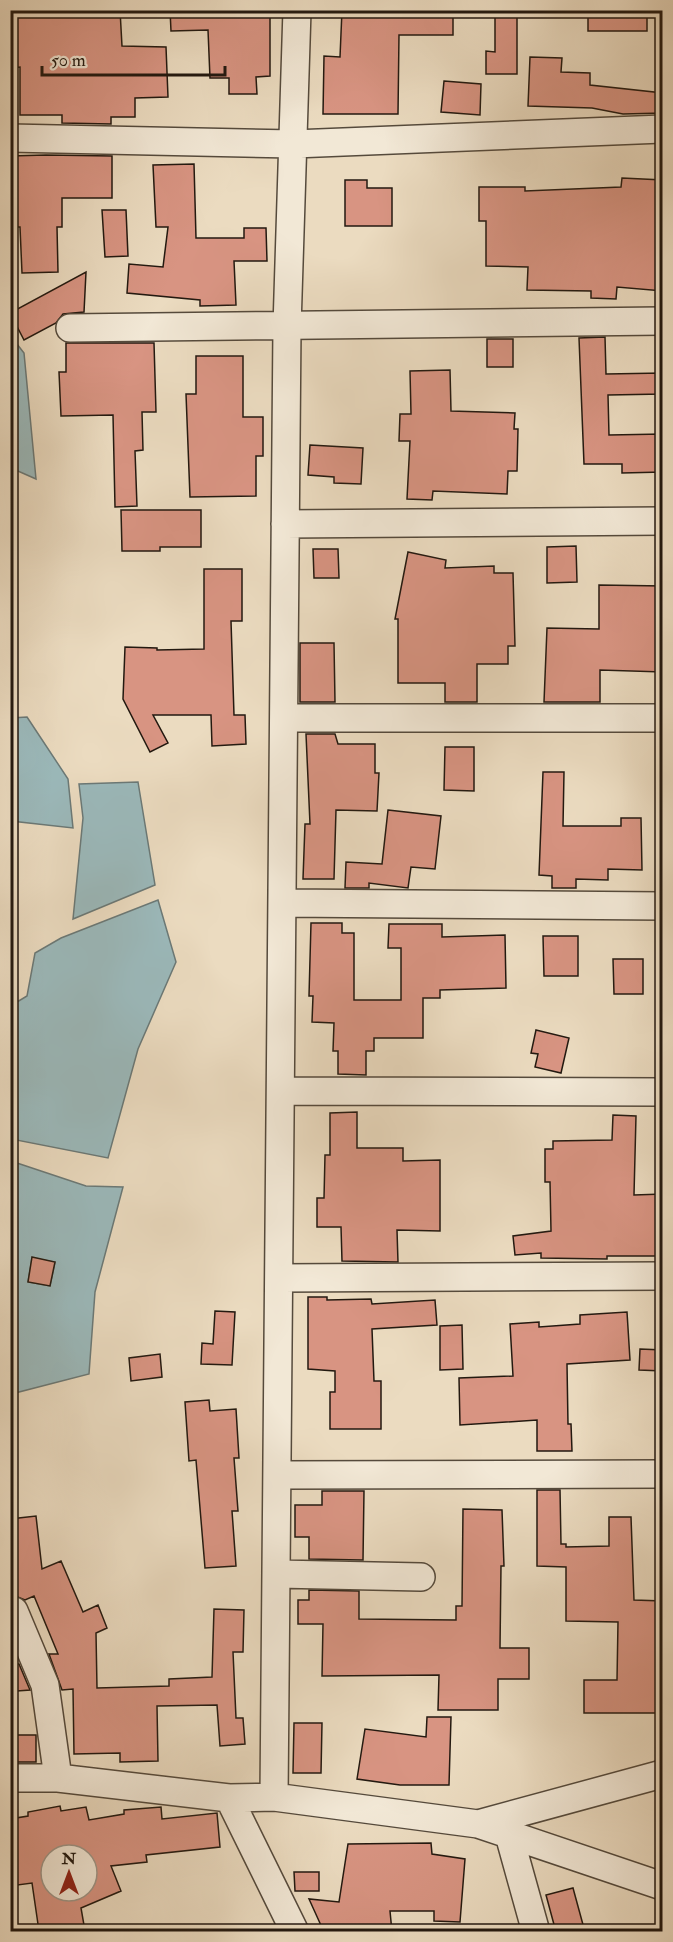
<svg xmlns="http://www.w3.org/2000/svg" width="673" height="1942" font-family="'IM FELL Double Pica',serif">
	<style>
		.water { fill: #9bb9bb; stroke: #6b7977; stroke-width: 1.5; fill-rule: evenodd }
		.building { fill: #d89482; stroke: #231910; stroke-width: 1.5; fill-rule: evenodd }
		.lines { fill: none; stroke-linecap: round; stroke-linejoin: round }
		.minor-casing { stroke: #554a3c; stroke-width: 30 }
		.minor { stroke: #f2e8d6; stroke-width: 27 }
	</style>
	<rect width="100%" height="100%" fill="#ebdbc0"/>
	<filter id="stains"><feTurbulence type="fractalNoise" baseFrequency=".00333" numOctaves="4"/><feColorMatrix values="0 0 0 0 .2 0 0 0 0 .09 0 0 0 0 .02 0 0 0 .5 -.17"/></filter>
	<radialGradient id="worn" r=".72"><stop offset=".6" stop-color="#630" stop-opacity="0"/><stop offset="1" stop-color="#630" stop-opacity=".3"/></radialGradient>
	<path class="water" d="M10 335 24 353 36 479 11 468Z
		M27 717 68 779 73 828 11 821V718Z
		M138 782 155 885 73 919 83 818 79 784Z
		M158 900 176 962 138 1049 108 1158 11 1139V1014L12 1005 27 996 35 953 61 938Z
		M11 1161 86 1186 123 1187 95 1292 89 1374 15 1393 11 1379ZM32 1258 55 1262 50 1286 28 1282Z"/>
	<path class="building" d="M10 10H120L122 46 166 47 168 97 135 98V117H111V124L62 123V115H20V67L10 68Z
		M170 10H270V76L256 77 257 94H229V78H210L208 30 171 31Z
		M342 10H453V35H399L398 114H323L324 56 340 57Z
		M495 10H517V74H486V51L495 52Z
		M588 10H647V31H588Z
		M530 57 562 58 561 72 590 73V85L663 93V113L623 114 592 108 528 106Z
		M444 81 481 84 480 115 441 112Z
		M46 155 112 156V198H62V227H57L58 272 22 273 20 227H15V199L10 200V156Z
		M194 164 196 238H244V228H266L267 261H234L236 305 200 306V300L127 293 129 264 163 267 168 227H156L153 165Z
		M622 178 663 180V291L617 287 616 299 591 298V291L527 290 528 267 486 266V221H479V187H525V191L621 187Z
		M345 180H367V188H392V226H345Z
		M102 210H126L128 256 105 257Z
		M86 272 84 312 63 314 56 323 24 340 10 313Z
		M605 337 606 374 663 373V394L608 395 609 435 663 434V472L622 473V464H584L579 338Z
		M487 339H513V367H487Z
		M66 343H154L156 412H142L143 450 135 451 137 506 115 507 113 415 61 416 59 372H66Z
		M196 356H243V417H263V456H256V496L190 497 186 394H196Z
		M450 370 451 411 515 413 514 429H518L517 471H508L507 494 433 491 432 500 407 499 410 441H399L400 414H411L410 371Z
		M310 445 363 448 361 484 334 483V477L308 475Z
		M121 510H201V547H160V551H122Z
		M576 546 577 582 547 583V547Z
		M313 549H338L339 578H314Z
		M408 552 446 560 445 568 494 566V573H513L515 646H508V664H477V702H445V683H398V619H395Z
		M204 569H242V621H231L234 715H245L246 744 212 746 211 715H153L168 743 150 752 123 699 125 647 157 648V650L204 649Z
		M599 585 663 586V672L600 670V702H544L547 628 599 629Z
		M300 643H334L335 702H300Z
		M306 734H335L338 744H375V773H379L377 811 336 810 334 879H303L305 824H310Z
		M445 747H474V791L444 790Z
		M543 772H564L563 826H621V818H641L642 870 608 869V880L576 879V888H552V876L539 875Z
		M388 810 441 816 435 869 411 867 408 888 369 883V888H345L346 862 382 864Z
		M311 923H342V933H354V1000H401V948H388L389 924H442V937L505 935 506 988 440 990V998H423V1038H374V1051H366V1075L338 1074V1051H333L334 1023 312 1022 313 996H309Z
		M543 936H578V976H544Z
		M613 959H643V994H614Z
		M536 1030 569 1038 561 1073 535 1067 538 1054 531 1053Z
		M357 1112V1148H403V1161L440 1160V1231L397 1230 398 1262 342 1261 341 1227H317V1198H324L325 1155H330V1113Z
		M613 1115 636 1116 634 1195 663 1194V1256H607V1259L541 1258V1253L515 1255 513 1236 551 1231 550 1182H545V1149H553V1141L612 1140Z
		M32 1257 55 1262 50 1286 28 1282Z
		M308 1297H327V1300L371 1299 372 1304 435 1300 437 1325 372 1329 374 1381H381V1429H330V1392H335V1371L308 1369Z
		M215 1311 235 1312 232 1365 201 1364 202 1343 213 1344Z
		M627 1312 630 1360 567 1364 568 1424H571L572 1451H537V1420L460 1425 459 1378 513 1376 510 1324 539 1322V1327L580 1324V1315Z
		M462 1325 463 1369 440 1370V1326Z
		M640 1349 663 1350V1371L639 1370Z
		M160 1354 162 1377 131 1381 129 1358Z
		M209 1400 210 1411 236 1409 239 1458H234L238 1511H232L236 1566 205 1568 196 1460 189 1461 185 1402Z
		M537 1490H560L561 1544H566V1547L609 1546V1517H631L634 1600 663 1601V1713H584V1680H617L618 1622 566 1621V1567L537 1566Z
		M322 1491H364L363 1560 309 1559V1537H295V1505H322Z
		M463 1509 502 1510 504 1566H501L500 1648H529V1679H498V1710H438L439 1675 322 1676 323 1624H298V1600H309V1590L359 1591V1619L456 1620V1606H462Z
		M36 1516 42 1569 61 1561 83 1612 98 1605 107 1628 96 1633 97 1688 169 1686V1679L212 1677 214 1609 244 1610 243 1652H233L236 1718H243L245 1744 220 1746 217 1705 157 1706 158 1761 120 1762V1753L74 1754 73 1689 62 1690 49 1654H58L34 1596 25 1600 10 1594V1519Z
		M16 1664H19L30 1690 17 1691Z
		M427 1717H451L449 1785H400L357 1779 365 1729 426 1737Z
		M294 1723H322L321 1773H293Z
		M10 1735H36V1762H10Z
		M60 1806 61 1811 86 1807 89 1820 124 1814V1810L161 1807 162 1819 217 1813 220 1847 146 1855 147 1862 111 1866 121 1891 81 1908 84 1925 39 1931 32 1883 10 1886V1819L28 1816V1812ZM51 1855H87V1891H51Z
		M431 1843 432 1854 465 1859 460 1922 434 1921V1911H390L392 1932H324L309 1899 339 1902 348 1844Z
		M294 1872H319V1891H295Z
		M573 1888 585 1932H556L546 1895Z"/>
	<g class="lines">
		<g class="minor-casing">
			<path id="minor" d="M10 138 294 144 662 129
				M70 328 662 321
				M285 524 662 521
				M284 718H662
				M283 903 662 906
				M282 1091 662 1092
				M281 1278 662 1276
				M279 1475 662 1474
				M278 1574 421 1577
				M14 1611 45 1685 58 1778
				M10 1778H58L229 1798 274 1797 478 1824 662 1886
				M274 1797 287 327 297 10
				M229 1798 295 1932
				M478 1824 662 1774
				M509 1835 536 1932"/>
		</g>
		<use href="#minor" class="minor"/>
	</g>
	<rect width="673" height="1942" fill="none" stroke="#ebdbc0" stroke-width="36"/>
	<rect x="12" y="12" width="649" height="1918" fill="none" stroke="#231910" stroke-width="3"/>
	<rect x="18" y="18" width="637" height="1906" fill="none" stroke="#231910" stroke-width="1.5"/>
	<g transform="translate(69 1873)"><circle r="28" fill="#f2e8d6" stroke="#9f9587" stroke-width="1.5"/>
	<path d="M0-4.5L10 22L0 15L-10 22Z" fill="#8f2418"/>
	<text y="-9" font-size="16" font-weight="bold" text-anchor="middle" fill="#231910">N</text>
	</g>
	<path d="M42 66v9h183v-9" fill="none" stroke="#231910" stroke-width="3"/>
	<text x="51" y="66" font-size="18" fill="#231910" stroke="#f2e8d6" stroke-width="4.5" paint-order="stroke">50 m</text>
	<rect width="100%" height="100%" filter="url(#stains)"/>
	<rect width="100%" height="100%" fill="url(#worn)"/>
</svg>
